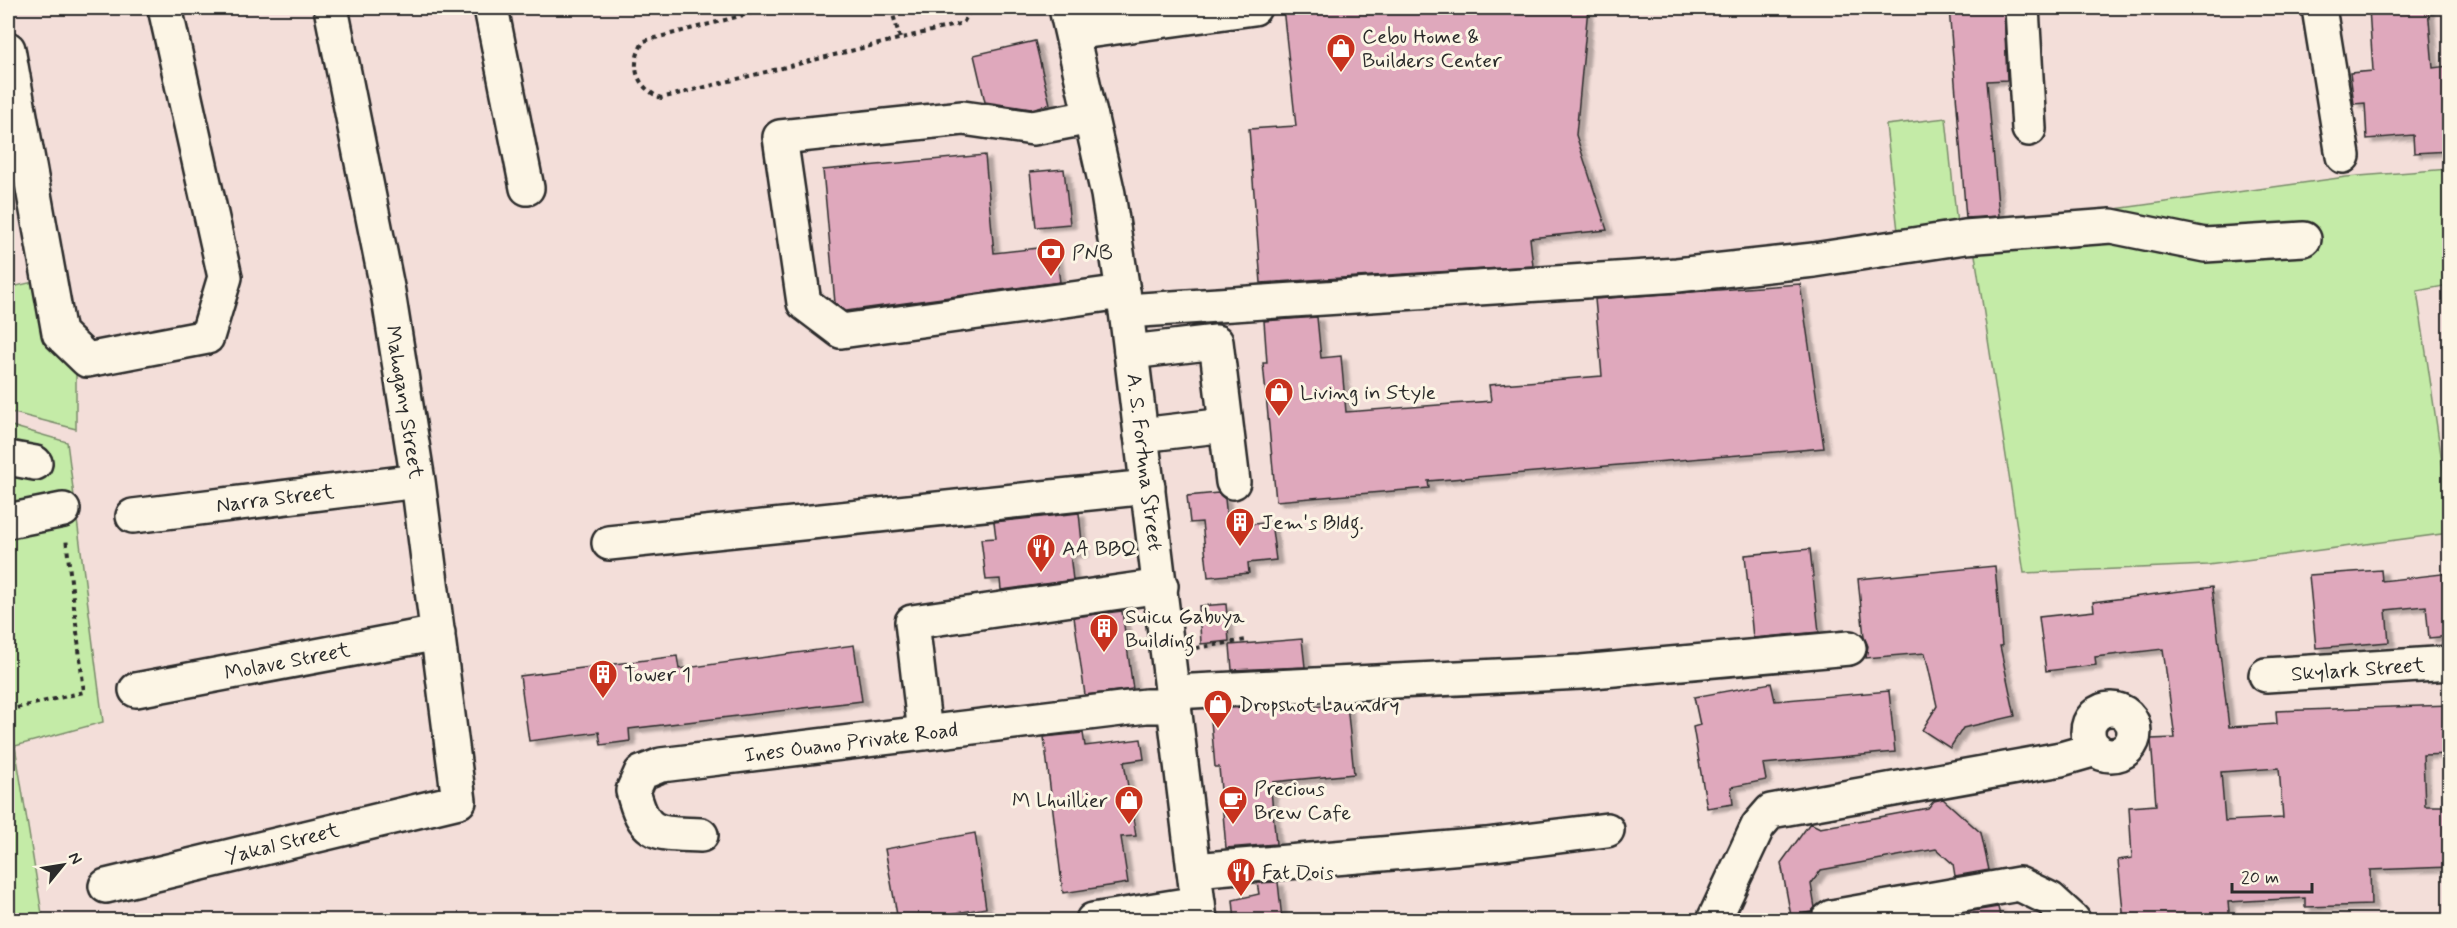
<svg xmlns="http://www.w3.org/2000/svg" width="2457" height="928" font-family="Mynerve,sans-serif">
	<style>
		.green { fill: #c4eba7; stroke: #788b69; stroke-width: 1.5 }
		.building { fill: #dfa8bc; stroke: #2b2b2b; stroke-width: 1.5; fill-rule: evenodd; filter: url(#shadow) }
		.lines { fill: none; stroke-linecap: round; stroke-linejoin: round }
		.minor-casing { stroke: #2b2b2b; stroke-width: 38 }
		.major-casing { stroke: #2b2b2b; stroke-width: 38 }
		.path { stroke: #2b2b2b; stroke-width: 4; stroke-dasharray: 4.5 4.5; stroke-linecap: butt }
		.minor { stroke: #fcf5e5; stroke-width: 33 }
		.major { stroke: #fcf5e5; stroke-width: 33 }
		.labels { text-anchor: middle; stroke-width: 6; stroke-linejoin: round; paint-order: stroke }
		.poi-label { font-size: 21px; fill: #2b2b2b; stroke: #fcf5e5; text-anchor: start }
		.street-label { font-size: 21px; fill: #2b2b2b; stroke: #fcf5e5 }
	</style>
	<defs>
		<filter id="shadow"><feDropShadow dx="6" dy="4" stdDeviation="1.5" flood-color="#0004"/></filter>
	</defs>
	<rect width="100%" height="100%" fill="#f3ded9"/>
	<filter id="ink" filterUnits="userSpaceOnUse"><feTurbulence type="fractalNoise" baseFrequency=".0167" numOctaves="2"/><feDisplacementMap in="SourceGraphic" scale="12" xChannelSelector="R" yChannelSelector="G"/><feConvolveMatrix kernelMatrix="1 2 1 2 8 2 1 2 1" color-interpolation-filters="sRGB"/></filter>
	<g filter="url(#ink)">
		<path class="green" d="M1946 118 1957 225 1898 231 1886 125Z
			M2449 169V285L2417 291 2449 509V533L2208 565 2024 573 1971 229 2346 177Z
			M37 281 76 360V429L10 412 8 288Z
			M8 425 67 442 103 722 15 746 43 920H8Z"/>
		<path class="building" d="M1283 8H1588L1576 135 1607 230 1530 238 1533 266 1261 283 1249 129 1296 126Z
			M1949 8H2004L2007 80 1987 81 1999 216 1966 218Z
			M2369 8H2428L2433 68 2448 66 2450 151 2414 153 2413 135 2367 139 2365 103 2354 104 2350 73 2373 71Z
			M1035 41 1050 104 1031 109 985 102 974 55Z
			M985 155 994 253 1055 246 1060 282 846 311 835 303 823 170Z
			M1064 169 1070 224 1036 227 1030 172Z
			M1800 284 1824 448 1428 481 1429 488 1276 501 1263 363H1267L1264 321 1317 317 1321 358 1341 356 1346 412 1491 401 1489 385 1602 376 1595 299Z
			M1218 493 1225 499 1228 527 1271 522 1276 560 1248 563 1249 573 1208 577 1202 522 1190 523 1187 496Z
			M1079 513 1083 552 1070 554 1073 580 1001 590 1000 579 986 580 981 539 996 538 994 522Z
			M1810 549 1819 632 1753 638 1745 555Z
			M1995 566 2002 646H2000L2015 716 1963 728 1950 748 1922 730 1937 706 1925 653 1866 658 1868 646 1864 637 1858 579Z
			M2381 570 2382 581 2450 573V636L2429 638 2426 606 2386 610 2389 642 2316 648 2309 575Z
			M2212 587 2229 727 2277 724 2276 711 2450 705V754L2423 755 2425 806H2450V867L2370 870 2371 905 2305 907V898L2228 902 2230 921H2124L2118 860 2132 858 2129 807 2156 805 2151 739 2175 738 2163 649 2095 657 2096 665 2046 671 2039 617 2094 611 2093 602ZM2279 768 2283 818 2225 821 2221 772Z
			M1226 604 1229 641 1201 644 1199 606Z
			M1122 611 1133 689 1085 695 1074 617Z
			M1302 639 1305 667 1232 670 1230 645Z
			M854 645 862 701 629 729 630 741 601 745 599 732 529 741 520 676 677 656 679 669Z
			M1771 683 1775 701 1889 691 1895 752 1763 764 1766 780 1731 787 1733 804 1707 808 1693 727 1700 725 1694 697Z
			M1308 704 1309 707 1347 704 1354 774 1273 782 1274 789 1271 790 1276 844 1226 848 1219 767H1215L1210 709Z
			M1083 733 1085 746 1141 739 1144 759 1124 762 1136 836 1121 837 1128 883 1063 893 1044 737Z
			M1943 799 1981 833 1989 870 1955 876 1953 864 1936 849 1821 870 1811 884 1815 908 1811 912 1791 916 1781 863 1810 823 1820 828 1928 808 1934 801Z
			M975 833 986 908 950 914 897 915 885 849Z
			M1278 882 1282 919 1235 921 1233 900 1259 894 1257 883Z
			M1998 907 2001 921H1962L1961 913Z"/>
		<g class="lines">
			<g class="minor-casing">
				<path id="minor" d="M491 8 527 188
					M2022 8 2029 129
					M2319 8 2343 156
					M1073 33 1254 8
					M8 49 59 333 87 360 207 337 225 277 165 8
					M1091 117 1033 128 963 118 780 137 804 303 841 331 1123 292
					M1126 311 1677 275 1814 260 1965 237 2111 226 2205 245 2304 239
					M1131 352 1216 342 1233 482
					M1141 435 1226 425
					M8 458 35 463
					M133 516 418 481
					M8 521 63 510
					M609 543 1148 487
					M2266 675 2450 663
					M136 690 438 633
					M1173 692 1581 672 1849 648
					M2088 732a23 23 0 1 1 46 0a23 23 0 1 1-46 0Z
					M925 733 912 622 1161 586
					M701 835C658 833 645 838 633 791L641 773 661 765 1146 706H1175
					M1194 870 1486 845 1607 830
					M106 886 459 801 418 481 388 292 331 8
					M1093 920 1198 903
					M1714 920 1758 826 1771 811 2061 759 2096 749
					M1828 920 1832 917 2019 884 2050 899 2073 920"/>
			</g>
			<g class="major-casing">
				<path id="major" d="M1066 8 1108 194 1126 311 1200 920"/>
			</g>
			<path class="path" d="M771 8 644 41C629 64 635 87 661 98L963 23 972 8
				M891 8 900 38
				M1196 648 1246 640
				M8 710 84 692 66 538"/>
			<use href="#minor" class="minor"/>
			<use href="#major" class="major"/>
		</g>
	</g>
	<defs>
		<g id="shop-pin" transform="scale(1.5)"><path d="M0 17L-7.5 6A9.5 9.5 0 1 1 7.5 6Z" fill="#c8321e" stroke="#fcf5e5"/><path d="M-5-2.5h2.3a2.7 3.5 0 0 1 5.4 0H5L5.5 6h-11ZM-1.5-2.5h3a1.5 2.3 0 0 0-3 0Z" fill="#fff"/></g>
		<g id="bank-pin" transform="scale(1.5)"><path d="M0 17L-7.5 6A9.5 9.5 0 1 1 7.5 6Z" fill="#c8321e" stroke="#fcf5e5"/><path d="M-6-4H6V4H-6ZM0-2.3a2.3 2.3 0 1 0 0 4.6a2.3 2.3 0 1 0 0-4.6Z" fill="#fff"/></g>
		<g id="building-pin" transform="scale(1.5)"><path d="M0 17L-7.5 6A9.5 9.5 0 1 1 7.5 6Z" fill="#c8321e" stroke="#fcf5e5"/><path d="M-4-6H4V6H1V3H-1V6H-4ZM-2.5-4.3h1.7v1.8h-1.7ZM.8-4.3h1.7v1.8H.8ZM-2.5-1h1.7V.8h-1.7ZM.8-1h1.7V.8H.8Z" fill="#fff"/></g>
		<g id="restaurant-pin" transform="scale(1.5)"><path d="M0 17L-7.5 6A9.5 9.5 0 1 1 7.5 6Z" fill="#c8321e" stroke="#fcf5e5"/><path d="M-5-6h1v4h1v-4h1v4h1v-4h1v5L-1.5 .5V6h-2V.5L-5-1ZM5-6V6H3V1.5H1.5Q1.5-4 5-6Z" fill="#fff"/></g>
		<g id="cafe-pin" transform="scale(1.5)"><path d="M0 17L-7.5 6A9.5 9.5 0 1 1 7.5 6Z" fill="#c8321e" stroke="#fcf5e5"/><path d="M-5.5-4.5H6V0H3Q3 3.5 0 3.5H-2.5Q-5.5 3.5-5.5 0ZM3-3.2v2h1.7v-2ZM-6 4.5H4V6H-6Z" fill="#fff"/></g>
	</defs>
	<g fill-rule="evenodd">
		<use href="#shop-pin" x="1341" y="48"/>
		<use href="#bank-pin" x="1051" y="252"/>
		<use href="#shop-pin" x="1279" y="392"/>
		<use href="#building-pin" x="1240" y="522"/>
		<use href="#restaurant-pin" x="1041" y="548"/>
		<use href="#building-pin" x="1104" y="628"/>
		<use href="#building-pin" x="603" y="674"/>
		<use href="#shop-pin" x="1218" y="704"/>
		<use href="#shop-pin" x="1129" y="800"/>
		<use href="#cafe-pin" x="1233" y="800"/>
		<use href="#restaurant-pin" x="1241" y="872"/>
	</g>
	<g class="labels">
		<g class="poi-label">
			<text x="1362" y="43">Cebu Home &amp;<tspan x="1362" dy="24">Builders Center</tspan></text>
			<text x="1072" y="259">PNB</text>
			<text x="1300" y="399">Living in Style</text>
			<text x="1261" y="529">Jem's Bldg.</text>
			<text x="1062" y="555">AA BBQ</text>
			<text x="1125" y="623">Suicu Gabuya<tspan x="1125" dy="24">Building</tspan></text>
			<text x="624" y="681">Tower 1</text>
			<text x="1239" y="711">Dropshot Laundry</text>
			<text x="1254" y="795">Precious<tspan x="1254" dy="24">Brew Cafe</tspan></text>
			<text x="1108" y="807" text-anchor="end">M Lhuillier</text>
			<text x="1262" y="879">Fat Dois</text>
		</g>
		<g class="street-label">
			<text transform="translate(405 402) rotate(81)" y="7">Mahogany Street</text>
			<text transform="translate(1145 462) rotate(83)" y="7">A. S. Fortuna Street</text>
			<text transform="translate(275 498) rotate(-7)" y="7">Narra Street</text>
			<text transform="translate(287 661) rotate(-11)" y="7">Molave Street</text>
			<text transform="translate(2358 669) rotate(-4)" y="7">Skylark Street</text>
			<text transform="translate(851 742) rotate(-7)" y="7">Ines Ouano Private Road</text>
			<text transform="translate(282 843) rotate(-14)" y="7">Yakal Street</text>
		</g>
	</g>
	<rect width="2457" height="928" fill="none" stroke="#fcf5e5" stroke-width="30"/>
	<rect x="15" y="15" width="2427" height="898" fill="none" stroke="#2b2b2b" stroke-width="2" filter="url(#ink)"/>
	<g transform="translate(63 865) rotate(60)" stroke="#fcf5e5" stroke-width="4.5" paint-order="stroke">
	<path d="M0-4.5L10 22L0 15L-10 22Z" fill="#2b2b2b"/>
	<text y="-9" font-size="16" font-weight="bold" text-anchor="middle" fill="#2b2b2b">N</text>
	</g>
	<path d="M2232 883v9h80v-9" fill="none" stroke="#2b2b2b" stroke-width="3"/>
	<text x="2241" y="883" font-size="18" fill="#2b2b2b" stroke="#fcf5e5" stroke-width="4.5" paint-order="stroke">20 m</text>
</svg>
